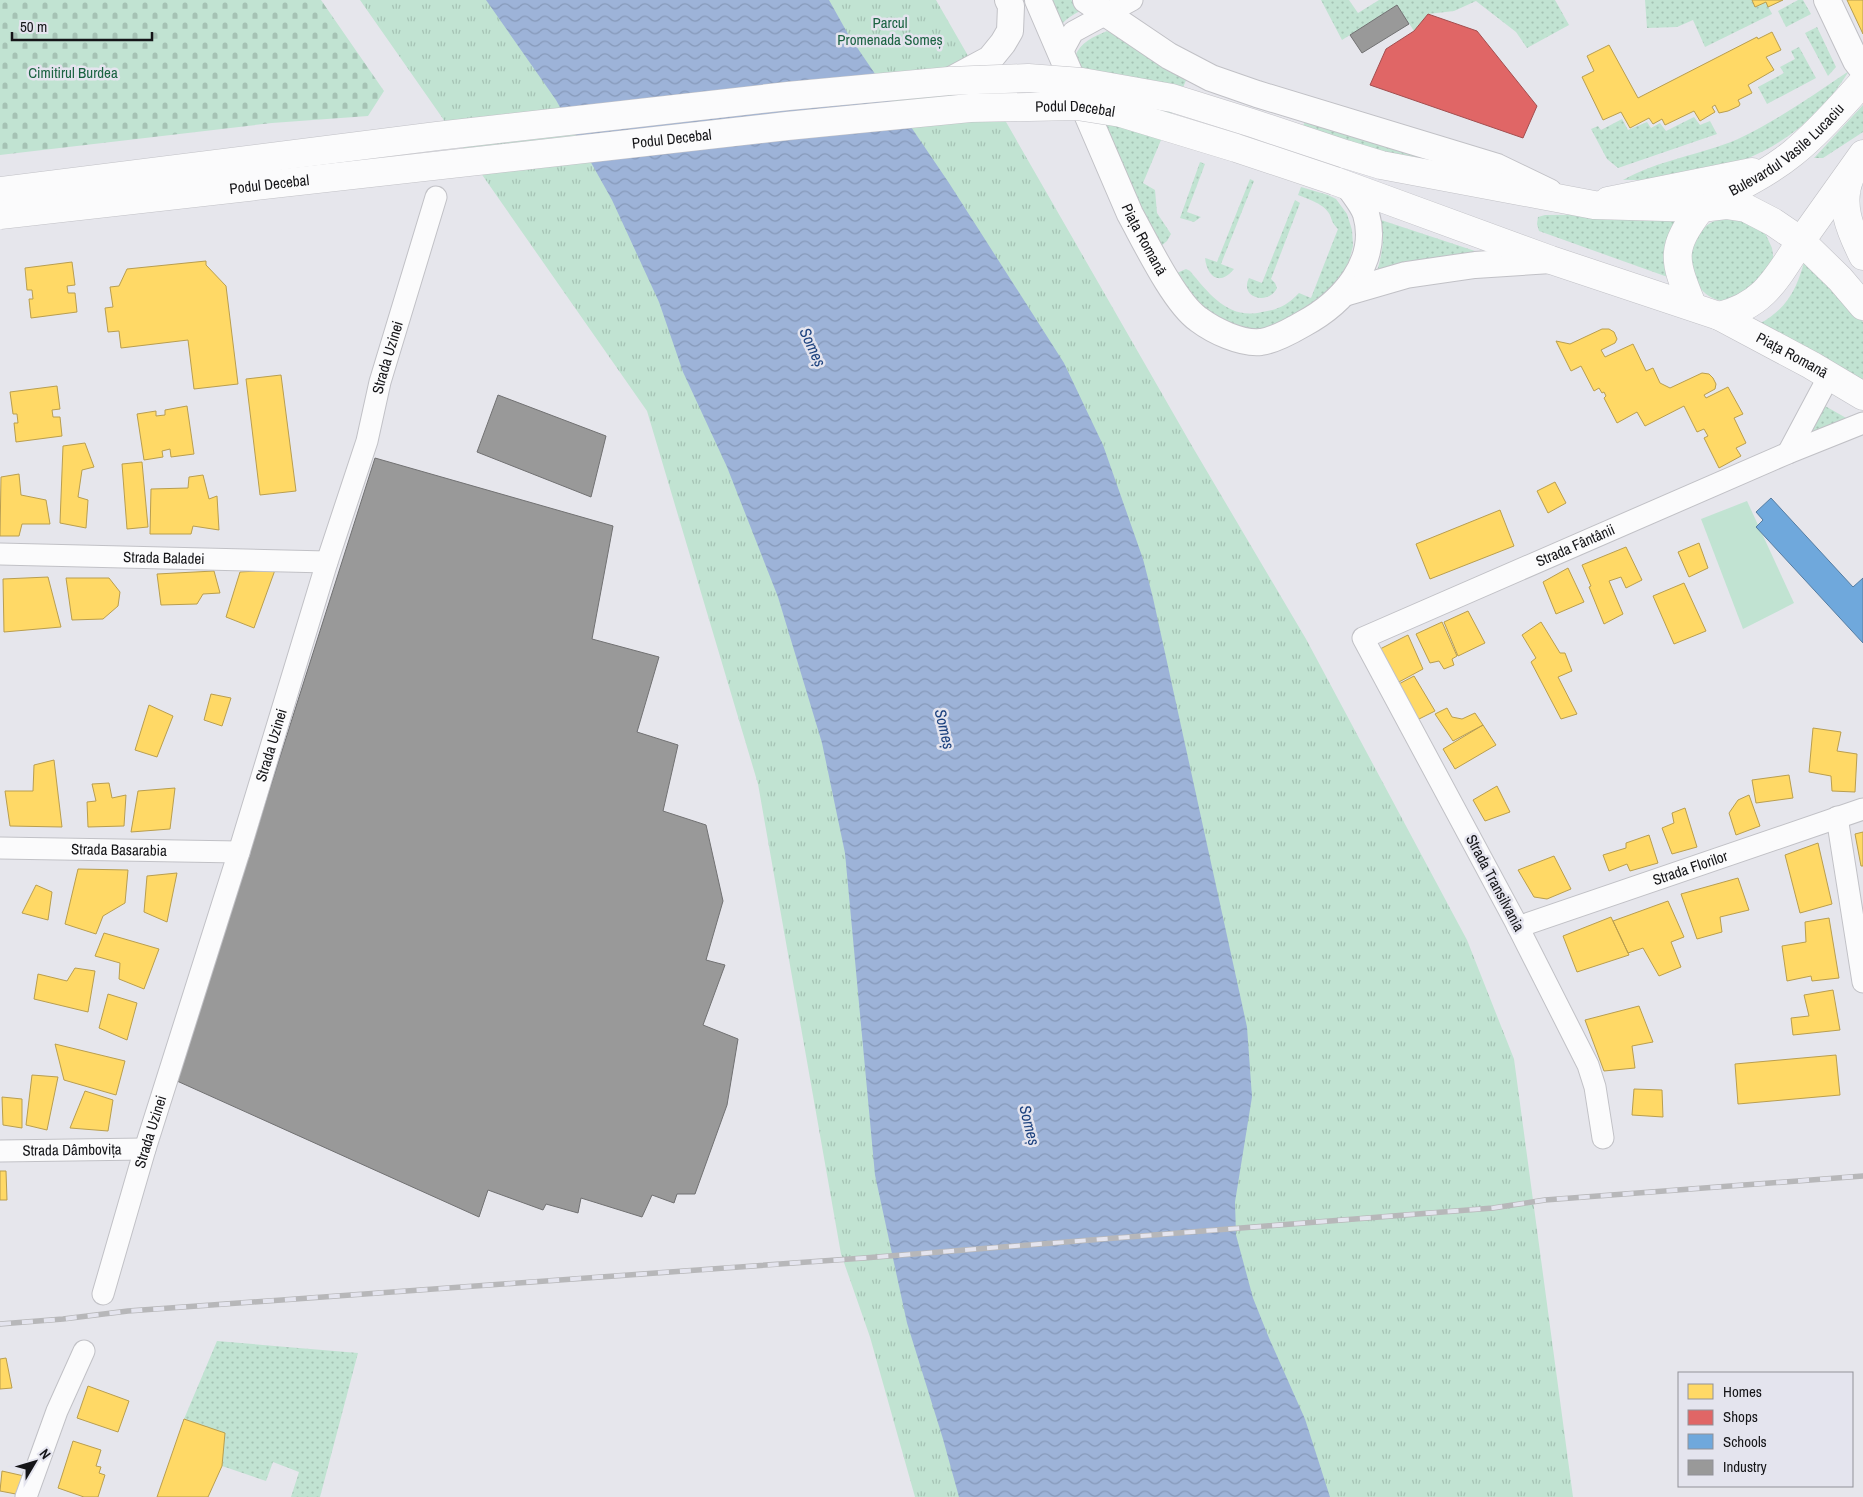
<svg xmlns="http://www.w3.org/2000/svg" width="1863" height="1497" font-family="'Archivo Narrow',sans-serif">
	<style>
		.grass { fill: url(#grass-dots) }
		.cemetery { fill: url(#cemetery-stones) }
		.park { fill: url(#park-tufts) }
		.pitch { fill: #c1e3d2 }
		.water { fill: url(#water-waves) }
		.homes { fill: #ffd966; stroke: #b99e4f }
		.shops { fill: #e06666; stroke: #a34e4f }
		.schools { fill: #6fa8dc; stroke: #547ca1 }
		.industry { fill: #999; stroke: #717172 }
		.lines { fill: none; stroke-linecap: round; stroke-linejoin: round }
		.minor-casing { stroke: #c1c1c6; stroke-width: 23 }
		.tertiary-casing { stroke: #c1c1c6; stroke-width: 28 }
		.secondary-casing { stroke: #c1c1c6; stroke-width: 29 }
		.primary-casing { stroke: #c1c1c6; stroke-width: 29 }
		.minor { stroke: #fbfbfc; stroke-width: 21 }
		.tertiary { stroke: #fbfbfc; stroke-width: 26 }
		.secondary { stroke: #fbfbfc; stroke-width: 28 }
		.primary { stroke: #fbfbfc; stroke-width: 28 }
		.rail-casing { stroke: #b7b7b9; stroke-width: 5.5 }
		.rail { stroke: #e4e4ee; stroke-width: 4; stroke-dasharray: 11; stroke-linecap: butt }
		.primary-bridge-casing { stroke: #c1c1c6; stroke-width: 29; stroke-linecap: butt }
		.primary-bridge { stroke: #fbfbfc; stroke-width: 28 }
		.labels { text-anchor: middle; stroke-width: 5; stroke-linejoin: round; paint-order: stroke }
		.park-label { font-size: 15px; fill: #1b6342; stroke: #e4e4ee }
		.street-label { font-size: 15px; fill: #151518; stroke: #e4e4ee }
		.water-label { font-size: 16px; font-style: italic; fill: #1c417e; stroke: #e4e4ee }
	</style>
	<defs>
		<pattern id="grass-dots" width="8" height="8" patternUnits="userSpaceOnUse" patternTransform="scale(1.25)"><rect width="8" height="8" fill="#c1e3d2"/><path d="M2 2h.1M6 6h.1" fill="none" stroke="#a5c2b4" stroke-width="1.8" stroke-linecap="round"/></pattern>
		<pattern id="cemetery-stones" width="16" height="16" patternUnits="userSpaceOnUse" patternTransform="scale(1.25)"><rect width="16" height="16" fill="#c1e3d2"/><path d="M2 7V4a2 2 0 0 1 4 0v3zM10 15v-3a2 2 0 0 1 4 0v3z" fill="#a5c2b4"/></pattern>
		<pattern id="park-tufts" width="24" height="20" patternUnits="userSpaceOnUse" patternTransform="scale(1.25)"><rect width="24" height="20" fill="#c1e3d2"/><path d="M3 7l-1-3M5 7V3M7 7l1-3M15 17l-1-3M17 17v-4M19 17l1-3" fill="none" stroke="#a5c2b4"/></pattern>
		<pattern id="water-waves" width="16" height="10" patternUnits="userSpaceOnUse" patternTransform="scale(1.25)"><rect width="16" height="10" fill="#9db3d8"/><path d="M0 5q4-4 8 0t8 0" fill="none" stroke="#8699b9"/></pattern>
	</defs>
	<rect width="100%" height="100%" fill="#e6e6ec"/>
	<path class="grass" d="M1044 0H1071L1085 9C1073 14 1065 19 1057 30Z
		M1321 0H1349L1358 13 1379 0H1555L1569 25 1527 48 1516 32 1476 1 1454 11 1428 14 1414 31 1397 5 1342 40Z
		M1645 0H1752L1755 7 1766 2 1772 14 1705 47 1693 20 1677 27 1647 28Z
		M1798 0H1803L1811 14 1786 27 1778 11Z
		M1817 27 1836 67 1828 76 1805 33Z
		M1107 31 1183 71 1187 78 1143 183 1155 190 1157 213 1171 234 1167 241 1160 247 1154 240 1075 56C1081 42 1093 37 1107 31Z
		M1799 47 1816 78 1767 104 1758 87 1784 73 1780 67 1795 59 1791 51Z
		M1849 71C1799 152 1715 182 1623 180 1658 160 1701 155 1738 139 1777 121 1813 95 1849 71Z
		M1863 105V132L1823 158H1814Z
		M1694 117 1700 125 1710 121 1717 134 1618 168 1607 159 1591 129 1598 126 1601 130 1622 119 1628 130 1647 122 1651 128 1660 123 1666 131Z
		M1305 122 1463 167 1390 157 1302 127Z
		M1200 162 1205 164 1187 212 1201 217 1194 222 1180 218Z
		M1250 179 1254 181 1221 264 1234 269C1219 287 1207 276 1205 258L1217 262Z
		M1301 187 1328 195 1336 199 1347 214 1352 230 1353 246 1349 261 1340 278 1331 288 1303 312 1264 329 1245 333 1209 318 1177 273 1186 269 1190 271C1210 295 1229 320 1262 312 1280 309 1286 306 1299 293L1311 298 1338 229C1333 224 1332 221 1330 215 1325 204 1308 199 1298 195Z
		M1295 200 1300 203 1271 279 1275 283 1277 288C1268 306 1239 298 1249 278L1262 283Z
		M1689 214 1676 280 1539 231 1537 224 1538 217 1545 215Z
		M1728 217 1756 225 1766 235 1772 248 1774 262 1763 288C1754 291 1731 302 1723 301 1689 296 1680 248 1704 228 1711 221 1720 219 1728 217Z
		M1381 220 1478 252 1376 275C1382 254 1385 242 1381 220Z
		M1806 255 1863 322V385L1759 324C1789 308 1798 286 1806 255Z
		M1818 402 1855 423 1797 446Z
		M217 1341 358 1353 320 1497H291L299 1472 273 1462 266 1481 222 1466 224 1433 184 1419Z"/>
	<path class="cemetery" d="M0 0H321L384 91 368 116 272 123 0 155Z"/>
	<path class="park" d="M360 0H936L1192 446 1306 639 1467 940 1514 1059 1573 1497H915L870 1337 841 1254 758 784 647 411Z"/>
	<path class="pitch" d="M1747 501 1794 603 1743 629 1701 519Z"/>
	<path class="water" d="M486 0H829L848 34 949 183 1064 363 1103 445 1143 559 1153 598 1247 1027 1252 1097 1235 1202 1236 1235 1253 1298 1269 1338 1305 1419 1330 1497H959L943 1439 907 1323 875 1175 845 853 822 743 778 597 727 467 683 372 659 302 612 200 556 100Z"/>
	<path class="homes" d="M1752 0H1783L1768 7 1766 2 1755 7Z
		M1847 0H1863V34Z
		M1772 32 1781 50 1766 57 1774 70 1748 85 1752 93 1738 100 1740 104 1739 106 1728 111 1719 113 1715 105 1712 107 1715 112 1700 121 1694 111 1665 125 1662 119 1653 124 1649 118 1630 128 1621 112 1603 120 1582 77 1594 71 1587 56 1609 45 1638 98 1757 37 1758 39Z
		M206 261V265L226 286 238 384 194 389 188 340 121 348 119 331 108 332 105 308 113 307 110 287 119 286 127 269Z
		M72 262 75 285 67 286 68 293H75L77 312 31 318 29 299H33L32 290H27L25 268Z
		M1602 329H1609L1614 332 1617 339 1615 343 1601 350 1605 357 1633 344 1646 371 1653 368 1660 383 1670 388 1702 373 1709 374 1713 378 1716 384 1715 389 1704 395 1706 398 1728 387 1743 414 1734 418 1746 443 1736 448 1741 456 1719 468 1704 438 1708 436 1704 429 1697 432 1684 406 1645 426 1637 412 1617 423 1604 398 1606 396 1604 392 1602 393 1599 388 1594 391 1581 366 1571 371 1556 341 1570 344Z
		M281 375 296 491 260 495 246 379Z
		M57 386 60 409 52 410 53 417H60L62 436 16 442 14 423H18L17 414H13L10 392Z
		M187 406 194 454 171 457 170 449 162 451 163 457 144 460 137 414 156 411V416L165 415V410Z
		M85 443 94 467 82 470 78 497 88 500 86 528 60 523 63 446Z
		M142 462 148 527 127 529 122 464Z
		M19 474 21 495 46 500 50 524H22L19 536H0L1 477Z
		M203 475 209 499 217 496 219 530 193 526 191 534H150L151 489 188 488 189 477Z
		M1555 482 1566 503 1548 513 1537 491Z
		M1500 510 1514 546 1430 579 1416 544Z
		M1699 543 1708 568 1689 577 1678 552Z
		M1626 547 1642 580 1626 588 1621 577 1609 581 1623 614 1604 624 1589 587 1591 586 1582 565Z
		M1568 568 1584 602 1556 614 1543 582Z
		M275 570 254 628 226 617 240 572Z
		M214 571 220 593 203 594 197 604 161 605 157 574Z
		M48 577 61 627 4 632 3 579Z
		M66 578H109L120 592 118 606 103 619 72 620Z
		M1684 583 1706 631 1674 644 1653 596Z
		M1468 611 1485 643 1458 656 1444 622Z
		M1442 622 1457 656 1452 659 1454 665 1444 669 1439 661 1430 663 1416 634Z
		M1541 622 1560 653H1565L1572 671 1558 677 1577 714 1561 719 1531 662 1536 658 1522 635Z
		M1408 635 1423 669 1397 683 1380 649Z
		M1414 676 1435 711 1417 720 1397 685Z
		M211 694 231 698 222 726 204 720Z
		M149 705 173 716 157 757 135 750Z
		M1447 708 1452 717 1462 719 1475 713 1483 725 1453 741 1435 714Z
		M1483 725 1496 745 1455 769 1443 749Z
		M1813 728 1841 732 1837 751 1857 754 1855 792 1832 791 1831 776 1809 772Z
		M54 760 62 827 10 826 5 791H33L34 765Z
		M1789 775 1793 798 1756 803 1752 780Z
		M109 783 112 798 126 795 124 826 88 827 87 802 96 801 92 784Z
		M1497 786 1510 812 1485 821 1473 800Z
		M175 788 170 829 131 832 138 791Z
		M1749 795 1760 826 1736 835 1729 813 1738 800Z
		M1685 808 1697 847 1672 854 1662 828 1674 823 1672 813Z
		M1863 832V866H1861L1855 834Z
		M1649 835 1658 863 1630 871 1627 864 1609 871 1603 855 1626 848V843Z
		M1818 843 1832 904 1800 913 1785 855Z
		M1554 856 1571 889 1547 899 1534 897 1518 870Z
		M78 869 128 870 125 903 103 916 96 934 65 924Z
		M177 873 167 922 144 912 147 876Z
		M1738 878 1749 910 1720 917 1722 932 1697 939 1681 894Z
		M36 885 52 892 48 920 22 913Z
		M1668 901 1684 937 1671 942 1681 967 1659 976 1643 948 1628 953 1613 921Z
		M1611 917 1629 955 1577 972 1563 936Z
		M1829 918 1839 978 1812 981 1811 976 1787 981 1782 946 1806 942 1805 922Z
		M104 933 159 949 144 989 119 979 120 963 95 956Z
		M75 968 95 971 88 1012 34 999 38 974 67 981Z
		M1833 990 1840 1030 1793 1035 1791 1018 1809 1016 1804 995Z
		M108 994 137 1003 127 1040 99 1028Z
		M1639 1006 1653 1042 1632 1046 1635 1068 1604 1071 1585 1020Z
		M55 1044 125 1061 116 1095 64 1080Z
		M1836 1055 1840 1095 1738 1104 1735 1064Z
		M32 1075 58 1077 47 1130 26 1125Z
		M1634 1089 1662 1090 1663 1117 1632 1115Z
		M85 1091 113 1100 108 1131 70 1128Z
		M2 1097 22 1099V1128L3 1125Z
		M0 1171H6L7 1200H0Z
		M6 1358 12 1388 0 1389V1359Z
		M88 1386 129 1401 118 1432 77 1418Z
		M184 1419 225 1433 222 1466 208 1497H157Z
		M73 1441 101 1450 96 1466 101 1467 99 1473 105 1475 98 1497H84L58 1488Z
		M2 1471 24 1476 21 1495 0 1491Z"/>
	<path class="shops" d="M1428 14 1477 31 1537 106 1523 138 1370 85 1386 49 1414 31Z"/>
	<path class="schools" d="M1771 498 1853 587 1863 578V643L1756 527 1763 520 1756 512Z"/>
	<path class="industry" d="M1397 5 1409 24 1362 53 1350 35Z
		M498 395 606 436 591 497 477 452Z
		M375 458 613 526 592 639 659 657 637 732 678 745 663 811 706 825 723 901 706 960 725 965 703 1025 738 1039 727 1105 695 1194H677L674 1203 652 1195 642 1217 581 1198 578 1213 546 1204 543 1210 488 1190 479 1217 177 1081Z"/>
	<g class="lines">
		<g class="minor-casing">
			<g id="minor">
				<path d="M1061 54 1073 32 1132 0"/>
				<path d="M1788 453 1829 376"/>
				<path id="s1" d="M0 554 327 562"/>
				<path d="M1837 817 1863 982"/>
				<path id="s2" d="M0 848 239 852"/>
				<path id="s3" d="M1518 927 1863 809"/>
				<path id="s4" d="M1603 1138 1595 1087 1588 1065 1515 921 1363 638 1788 453 1863 423"/>
				<path id="s5" d="M0 1151 145 1149"/>
				<path id="s6" d="M103 1294 145 1149 239 852 327 562 367 441 380 382 436 197"/>
				<path d="M26 1497 57 1411 84 1351"/>
			</g>
		</g>
		<g class="tertiary-casing">
			<g id="tertiary">
				<path id="s7" d="M1038 0 1130 214C1145 241 1174 302 1198 319 1214 331 1241 344 1261 342 1275 340 1291 331 1303 324 1342 303 1380 262 1366 214 1363 205 1356 197 1350 188"/>
				<path d="M1086 0 1169 56 1211 78 1257 94 1497 167 1549 192"/>
				<path d="M1827 0 1856 61 1863 70"/>
				<path d="M949 81 990 59 1003 43 1010 31 1011 6 1008 0"/>
				<path d="M1344 293 1406 275 1475 265 1551 260"/>
			</g>
		</g>
		<g class="secondary-casing">
			<g id="secondary">
				<path d="M1851 175C1838 203 1850 230 1863 256"/>
				<path d="M1608 201 1752 172"/>
				<path id="s8" d="M1701 208C1732 190 1766 175 1793 153 1819 132 1841 106 1863 82"/>
				<path d="M1801 241 1863 154"/>
			</g>
		</g>
		<g class="primary-casing">
			<g id="primary">
				<path d="M1345 154 1381 165 1594 205 1701 208 1726 205 1746 208 1773 222 1801 241 1840 279 1863 306"/>
				<path id="s9" d="M1335 181 1551 260 1719 316 1811 365 1863 396"/>
				<path d="M1692 305C1673 258 1670 249 1701 208"/>
				<path d="M1719 316C1765 305 1777 277 1801 241"/>
			</g>
		</g>
		<use href="#minor" class="minor"/>
		<use href="#tertiary" class="tertiary"/>
		<use href="#secondary" class="secondary"/>
		<use href="#primary" class="primary"/>
		<g class="rail-casing">
			<path id="rail" d="M0 1324 63 1319 128 1311 864 1258 1493 1208 1545 1200 1863 1176"/>
		</g>
		<use href="#rail" class="rail"/>
		<g class="primary-bridge-casing">
			<g id="primary-bridge">
				<path d="M0 191 437 136 788 96 949 81 1028 78 1082 82 1172 98 1252 123 1345 154"/>
				<path id="s10" d="M0 215 787 126 970 108 1077 106 1121 113 1236 148 1335 181"/>
			</g>
		</g>
		<use href="#primary-bridge" class="primary-bridge"/>
	</g>
	<g class="labels">
		<g class="park-label">
			<text x="890" y="28">Parcul<tspan x="890" dy="17">Promenada Someș</tspan></text>
			<text x="73" y="78">Cimitirul Burdea</text>
		</g>
		<g class="street-label">
			<text dy="5" stroke="none"><textPath href="#s10" startOffset="1081">Podul Decebal</textPath></text>
			<text dy="5" stroke="none"><textPath href="#s10" startOffset="676">Podul Decebal</textPath></text>
			<text dy="5" stroke="none"><textPath href="#s8" startOffset="104">Bulevardul Vasile Lucaciu</textPath></text>
			<text dy="5" stroke="none"><textPath href="#s10" startOffset="271">Podul Decebal</textPath></text>
			<text dy="5" stroke="none"><textPath href="#s7" startOffset="262">Piața Romană</textPath></text>
			<text dy="5" stroke="none"><textPath href="#s9" startOffset="490">Piața Romană</textPath></text>
			<text dy="5" stroke="none"><textPath href="#s6" startOffset="979">Strada Uzinei</textPath></text>
			<text dy="5" stroke="none"><textPath href="#s4" startOffset="789">Strada Fântânii</textPath></text>
			<text dy="5" stroke="none"><textPath href="#s1" startOffset="164">Strada Baladei</textPath></text>
			<text dy="5" stroke="none"><textPath href="#s6" startOffset="574">Strada Uzinei</textPath></text>
			<text dy="5" stroke="none"><textPath href="#s2" startOffset="119">Strada Basarabia</textPath></text>
			<text dy="5" stroke="none"><textPath href="#s3" startOffset="182">Strada Florilor</textPath></text>
			<text transform="translate(1495 883) rotate(62)" y="5">Strada Transilvania</text>
			<text dy="5" stroke="none"><textPath href="#s6" startOffset="169">Strada Uzinei</textPath></text>
			<text dy="5" stroke="none"><textPath href="#s5" startOffset="72">Strada Dâmbovița</textPath></text>
		</g>
		<g class="water-label">
			<text transform="translate(813 347) rotate(65)" y="6">Someș</text>
			<text transform="translate(945 729) rotate(77)" y="6">Someș</text>
			<text transform="translate(1030 1125) rotate(76)" y="6">Someș</text>
		</g>
	</g>
	<rect x="1678" y="1372" width="175" height="115" fill="#e4e4ee" stroke="#919198"/>
	<rect x="1688" y="1384" width="25" height="15" fill="#ffd966" stroke="#919198"/>
	<text x="1723" y="1397" font-size="15" fill="#151518">Homes</text>
	<rect x="1688" y="1410" width="25" height="15" fill="#e06666" stroke="#919198"/>
	<text x="1723" y="1422" font-size="15" fill="#151518">Shops</text>
	<rect x="1688" y="1434" width="25" height="15" fill="#6fa8dc" stroke="#919198"/>
	<text x="1723" y="1447" font-size="15" fill="#151518">Schools</text>
	<rect x="1688" y="1460" width="25" height="15" fill="#999999" stroke="#919198"/>
	<text x="1723" y="1472" font-size="15" fill="#151518">Industry</text>
	<g transform="translate(35 1462) rotate(52)" stroke="#e4e4ee" stroke-width="4" paint-order="stroke">
	<path d="M0-4L9 19L0 12L-9 19Z" fill="#151518"/>
	<text y="-8" font-size="14" font-weight="bold" text-anchor="middle" fill="#151518">N</text>
	</g>
	<path d="M12 32v8h140v-8" fill="none" stroke="#151518" stroke-width="2.5"/>
	<text x="20" y="32" font-size="15" fill="#151518" stroke="#e4e4ee" stroke-width="4" paint-order="stroke">50 m</text>
</svg>
